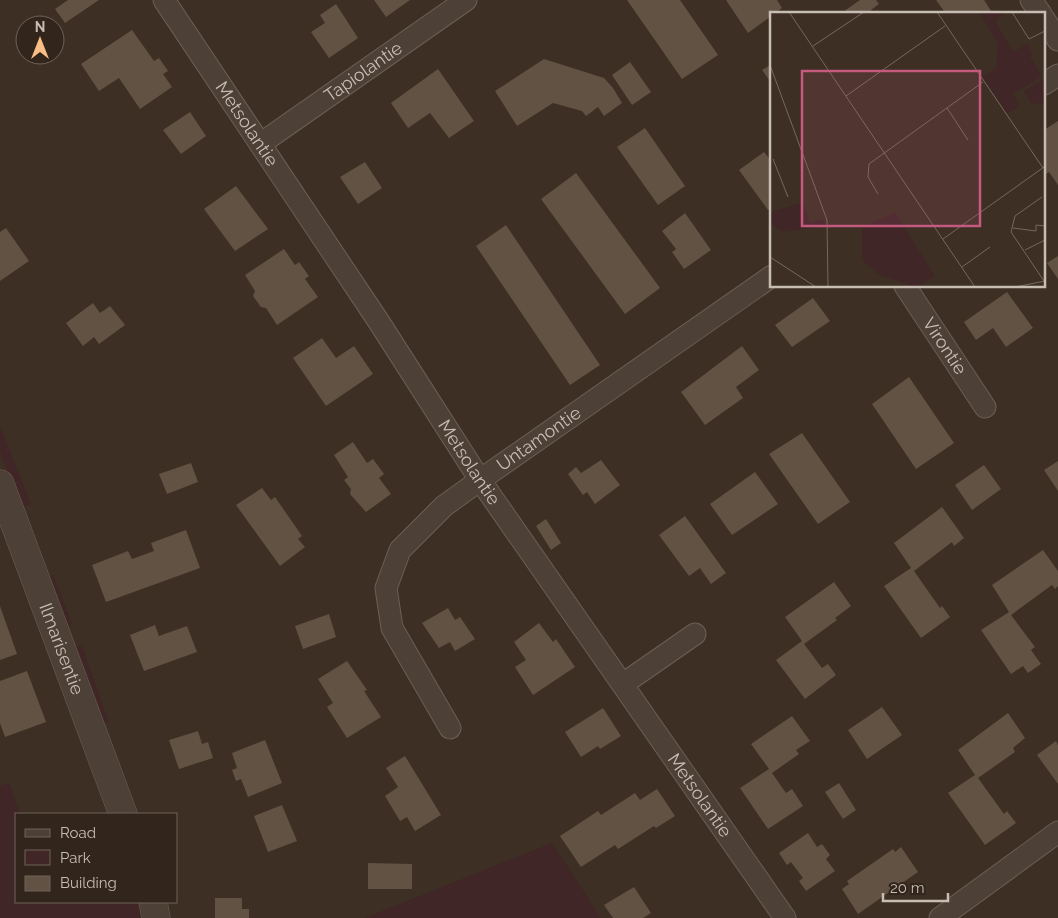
<svg xmlns="http://www.w3.org/2000/svg" width="1058" height="918" font-family="Raleway,sans-serif">
	<style>
		.green { fill: #402627 }
		.building { fill: #615244 }
		.lines { fill: none; stroke-linecap: round; stroke-linejoin: round }
		.minor-casing { stroke: #6b5f55; stroke-width: 23 }
		.tertiary-casing { stroke: #6b5f55; stroke-width: 29 }
		.minor { stroke: #4d4137; stroke-width: 21 }
		.tertiary { stroke: #4d4137; stroke-width: 28 }
		.labels { text-anchor: middle; stroke-width: 4; stroke-linejoin: round; paint-order: stroke }
		.street-label { font-size: 18px; fill: #c8bdb2; stroke: #32261c }
		.inset-road { fill: none; stroke: #75685c; stroke-width: 1 }
		.view { fill: #c45a7e; fill-opacity: 0.15; stroke: #c45a7e; stroke-width: 2.5 }
		.inset-edge { fill: none; stroke: #c8bdb2; stroke-width: 2.5 }
	</style>
	<rect width="100%" height="100%" fill="#3d2f23"/>
	<path class="green" d="M0 426 31 504 20 508 0 451Z
		M53 574 72 624 66 627 48 579Z
		M82 645 109 723 99 725 74 647Z
		M9 783 20 814H16V902H137L143 918H0V786Z
		M552 843 601 918H365Z"/>
	<path class="building" d="M68 0H99L65 23 55 9Z
		M374 0H410L386 17Z
		M627 0H680L718 55 682 79Z
		M726 0H777L782 8 748 33Z
		M860 0H876L879 4 871 10 873 14H840Z
		M936 0H984L993 14H946Z
		M336 4 358 38 329 58 311 32 325 23 320 15Z
		M132 30 154 61 159 58 168 71 163 74 172 87 140 109 119 78 99 91 81 64Z
		M544 59 604 78 613 88 622 103 604 116 598 107 586 116 582 111 553 103 517 126 495 91Z
		M630 62 651 92 632 105 612 75Z
		M772 64V84L762 70Z
		M438 69 474 121 449 138 430 113 408 128 391 103Z
		M190 112 206 136 181 154 163 130Z
		M1058 121V185L1049 172 1044 175V130Z
		M645 128 685 186 658 205 617 147Z
		M764 152 772 162V207L768 210 739 170Z
		M365 162 382 188 358 204 340 177Z
		M576 173 660 288 625 314 541 199Z
		M236 186 268 229 235 251 204 209Z
		M685 213 711 250 684 269 672 252 676 249 662 231Z
		M506 225 600 365 570 385 476 246Z
		M6 228 29 261 0 281V232Z
		M284 249 295 265 299 262 309 276 305 279 318 297 277 325 266 308 261 307 253 296 255 291 245 275Z
		M1058 256V279L1047 263Z
		M1007 292 1033 328 1006 347 993 328 976 340 964 322Z
		M813 298 830 321 792 347 775 325Z
		M93 303 100 313 110 306 125 325 99 344 94 337 83 346 66 323Z
		M322 338 336 358 354 346 373 374 326 406 293 358Z
		M742 346 759 370 736 387 743 398 705 425 681 392Z
		M909 377 954 443 916 469 872 404Z
		M802 433 850 502 818 524 769 454Z
		M353 442 367 463 373 459 384 474 379 478 391 494 366 512 350 494 351 489 344 480 348 477 334 455Z
		M601 460 620 485 595 504 587 492 583 495 568 474 576 467 581 473Z
		M1058 461V491L1044 470Z
		M191 463 198 482 167 494 159 474Z
		M984 465 1001 489 972 510 955 485Z
		M755 472 778 504 732 535 710 504Z
		M262 488 271 500 275 497 302 536 298 539 305 547 280 566 236 505Z
		M942 507 964 538 954 546 952 542 914 571 940 608 942 606 950 617 921 638 884 586 911 568 894 543Z
		M685 516 726 573 711 584 700 568 689 576 659 535Z
		M546 519 561 543 551 550 536 526Z
		M186 530 200 568 106 602 92 565 128 551 132 559 154 551 151 543Z
		M1043 550 1058 571V586L1055 589 1052 585 1011 615 1035 647 1031 650 1041 664 1028 673 1023 666 1011 674 981 630 1009 612 992 585Z
		M834 582 851 606 835 618 837 620 804 644 822 668 828 664 836 675 805 699 776 660 802 641 785 617Z
		M0 606 17 654 0 660Z
		M448 608 455 620 460 617 475 639 455 651 450 642 439 648 422 623Z
		M329 614 336 637 303 649 295 626Z
		M539 623 553 642 556 639 575 667 533 695 515 667 526 660 514 642Z
		M155 625 159 636 187 626 197 652 144 671 130 635Z
		M347 661 367 690 364 691 381 717 347 738 327 707 333 703 318 679Z
		M27 671 46 722 5 737 0 723V681Z
		M882 707 902 735 867 759 848 730Z
		M603 708 621 736 600 749 598 746 581 757 565 732Z
		M1008 713 1025 738 1013 748 1015 752 978 778 1004 814 1007 811 1016 823 985 845 948 793 975 775 958 750Z
		M792 716 810 741 796 750 799 754 772 773 786 793 792 789 803 806 768 829 740 788 769 769 751 744Z
		M198 731 202 744 208 742 213 758 179 769 169 740Z
		M265 740 282 783 248 797 241 779 236 781 232 770 237 768 232 753Z
		M1056 741 1058 745V784L1037 755Z
		M405 756 441 815 415 831 407 817 400 821 385 796 398 787 386 768Z
		M839 783 856 810 843 819 825 792Z
		M657 789 675 816 656 828 654 826 618 849 615 845 581 867 560 836 598 811 601 815 635 793 640 800Z
		M282 805 297 841 268 852 254 816Z
		M808 833 817 847 822 844 830 855 826 859 835 871 806 891 799 881 803 878 791 862 787 865 779 853Z
		M901 847 918 872 858 914 842 889 849 884 847 881 893 849 895 852Z
		M368 863 412 864V889H368Z
		M634 887 651 913 643 918H613L604 905Z
		M215 898H242V909H249V918H215Z"/>
	<g class="lines">
		<g class="minor-casing">
			<g id="minor">
				<path id="s1" d="M164 0 379 322 480 480 785 918"/>
				<path d="M1031 0 1041 14"/>
				<path d="M1044 19 1058 40"/>
				<path d="M1044 84 1058 75"/>
				<path id="s2" d="M260 144 466 0"/>
				<path id="s3" d="M905 286 985 407"/>
				<path d="M623 684 695 634"/>
				<path id="s4" d="M450 728 392 628 386 588 400 550 444 506 480 480 772 276"/>
				<path d="M940 918 1058 832"/>
			</g>
		</g>
		<g class="tertiary-casing">
			<g id="tertiary">
				<path id="s5" d="M0 484 123 814"/>
				<path d="M153 902 156 918"/>
			</g>
		</g>
		<use href="#minor" class="minor"/>
		<use href="#tertiary" class="tertiary"/>
	</g>
	<g class="labels">
		<g class="street-label">
			<text dy="6" stroke="none"><textPath href="#s2" startOffset="126">Tapiolantie</textPath></text>
			<text dy="6" stroke="none"><textPath href="#s1" startOffset="149">Metsolantie</textPath></text>
			<text dy="6" stroke="none"><textPath href="#s3" startOffset="72">Virontie</textPath></text>
			<text dy="6" stroke="none"><textPath href="#s4" startOffset="375">Untamontie</textPath></text>
			<text dy="6" stroke="none"><textPath href="#s1" startOffset="554">Metsolantie</textPath></text>
			<text dy="6" stroke="none"><textPath href="#s5" startOffset="176">Ilmarisentie</textPath></text>
			<text dy="6" stroke="none"><textPath href="#s1" startOffset="959">Metsolantie</textPath></text>
		</g>
	</g>
	<g transform="translate(770 12)">
		<rect width="275" height="275" fill="#3d2f23"/>
		<path d="M209 0 233 1 234 3 225 9 243 40 257 32 263 42 260 45 272 64 243 82 231 63 249 92 246 97 237 101 213 65 226 56 228 31ZM274 67 275 92 261 91 254 79ZM33 191 40 211 53 207 56 214 13 220 0 211V200ZM125 201 165 264 147 275 109 263 92 248V215Z" fill="#402627"/>
		<path class="inset-road" d="M19 0 205 275M167 0 273 156M242 0 259 27 275 19M43 34 94 0M0 53 57 208 58 275M76 84 175 14M177 96 198 128M3 147 18 185M108 182 98 165 99 152 213 70M272 185 245 204 241 220 274 269M243 216 266 219V213L275 214M173 227 274 155M255 238 275 228M0 245 46 275M192 255 220 235M245 275 275 269"/>
		<path class="view" d="M32 59H210V214H32Z"/>
		<rect width="275" height="275" class="inset-edge"/>
	</g>
	<rect x="15" y="813" width="162" height="90" fill="#32261c" stroke="#6e6258"/>
	<rect x="25" y="829" width="25" height="8" fill="#4d4137" stroke="#6e6258"/>
	<text x="60" y="838" font-size="15" fill="#c8bdb2">Road</text>
	<rect x="25" y="850" width="25" height="15" fill="#402627" stroke="#6e6258"/>
	<text x="60" y="863" font-size="15" fill="#c8bdb2">Park</text>
	<rect x="25" y="876" width="25" height="15" fill="#615244" stroke="#6e6258"/>
	<text x="60" y="888" font-size="15" fill="#c8bdb2">Building</text>
	<g transform="translate(40 40)"><circle r="24" fill="#32261c" stroke="#6e6258"/>
	<path d="M0-4L9 19L0 12L-9 19Z" fill="#fabf86"/>
	<text y="-8" font-size="14" font-weight="bold" text-anchor="middle" fill="#c8bdb2">N</text>
	</g>
	<path d="M883 893v8h65v-8" fill="none" stroke="#c8bdb2" stroke-width="2.5"/>
	<text x="890" y="893" font-size="15" fill="#c8bdb2" stroke="#32261c" stroke-width="4" paint-order="stroke">20 m</text>
</svg>
